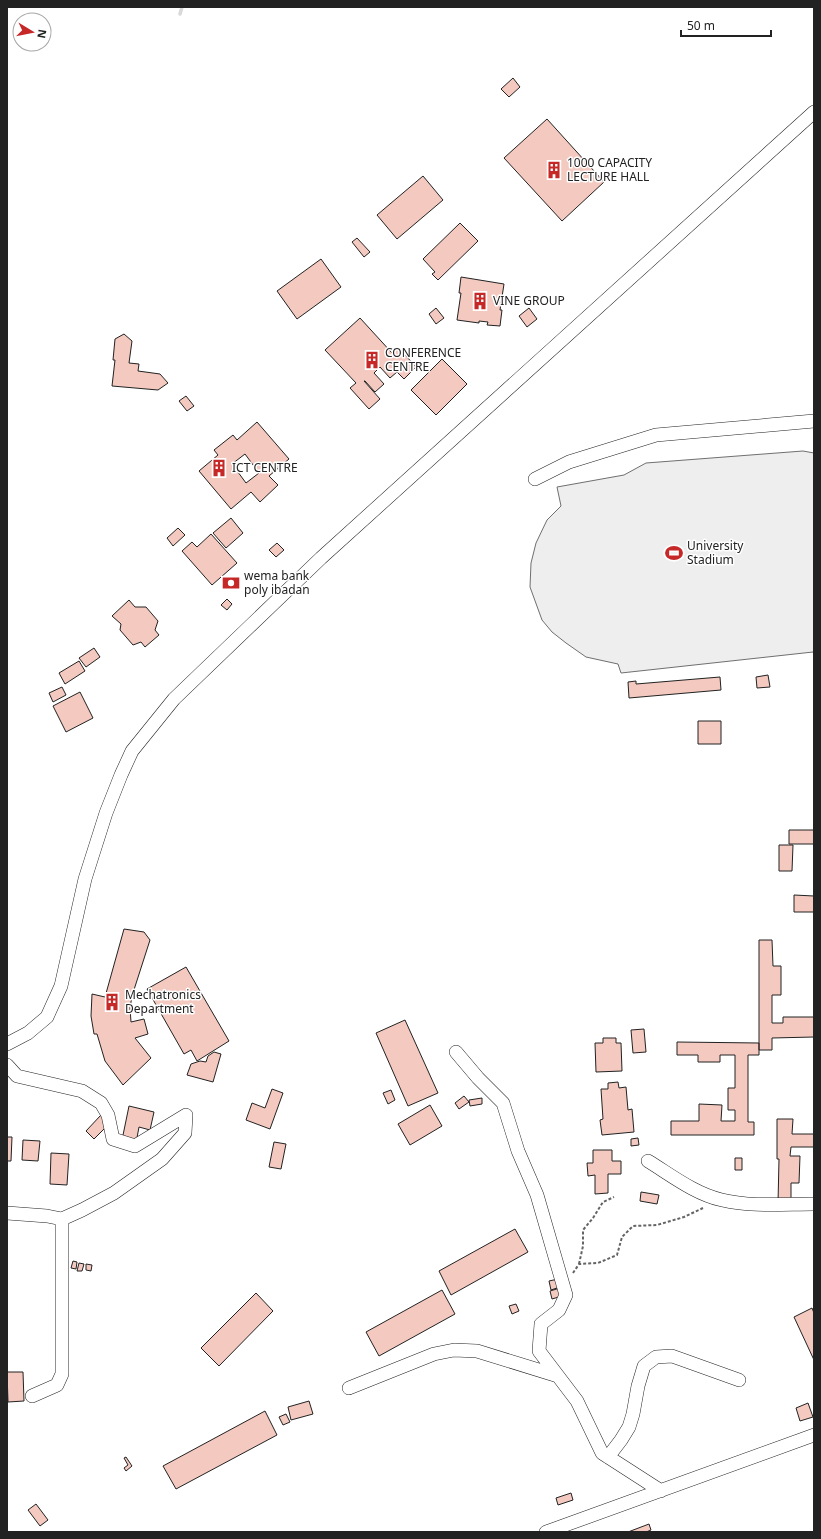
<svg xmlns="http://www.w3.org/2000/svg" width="821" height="1539" font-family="'Noto Sans',sans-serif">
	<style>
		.green { fill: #eee; stroke: #6f6f6f }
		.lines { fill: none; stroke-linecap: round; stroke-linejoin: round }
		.stream { stroke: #d9d9d9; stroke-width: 3.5 }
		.building { fill: #f3c9c0; stroke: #222; fill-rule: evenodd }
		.minor-casing { stroke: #222; stroke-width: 14 }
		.path { stroke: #646464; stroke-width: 2; stroke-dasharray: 3 2; stroke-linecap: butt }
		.minor { stroke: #fff; stroke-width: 13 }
		.labels { text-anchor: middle; stroke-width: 3; stroke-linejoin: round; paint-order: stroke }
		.poi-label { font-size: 12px; fill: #222; stroke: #fff; text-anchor: start }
	</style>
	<rect width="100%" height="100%" fill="#fff"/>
	<path class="green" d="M803 451 814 453V654L813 652 621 673 618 664 586 657 566 643 552 632 542 620 530 587 531 563 536 543 547 520 561 506 557 487 624 475 646 463Z"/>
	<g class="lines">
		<path class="stream" d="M180 14 182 7"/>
	</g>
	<path class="building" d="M513 78 520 87 509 97 501 89Z
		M547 119 604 182 562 221 504 158Z
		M423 176 443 200 397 239 377 215Z
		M460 223 478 241 438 280 432 274 435 272 423 259Z
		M357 238 370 252 364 257 352 242Z
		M321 259 341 287 297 319 277 291Z
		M461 277 504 284 500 310H502L500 326 487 325 488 322 479 321V323L457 320 461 293H459Z
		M436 308 444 318 436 324 429 314Z
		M529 308 537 319 527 327 519 316Z
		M360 318 392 353 398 347 416 367 404 379 397 372 390 378 380 367 374 373 384 384 375 392 365 381H364L380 399 369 409 350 388 356 383 325 350Z
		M124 334 132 341 129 363 139 364 138 371 160 374 168 383 158 390 112 386 115 360H113L115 339Z
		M442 359 467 384 436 415 411 390Z
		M186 396 194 406 187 411 179 401Z
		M257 422 289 459 269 476 278 485 260 502 251 492 231 509 199 471 218 455 214 450 233 435 237 440ZM245 454 259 473 246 483 232 464Z
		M231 518 243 533 226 548 213 533Z
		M178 528 185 535 173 546 167 538Z
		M211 534 237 563 212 585 182 551 192 542 197 547Z
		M277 543 284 550 276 557 269 550Z
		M227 599 232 604 227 610 221 605Z
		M129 600 135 607H146L158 621 155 630 159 635 145 647 141 642 133 645 120 630 121 624 112 616Z
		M94 648 100 657 86 667 79 658Z
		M79 661 85 671 65 684 59 673Z
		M768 675 770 687 757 688 756 677Z
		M720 677 721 690 629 698 628 682 636 681V684Z
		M62 687 66 695 53 702 49 693Z
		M80 692 93 718 66 732 53 706Z
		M698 721H721V744H698Z
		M789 830H814V844H789Z
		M779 845H793L792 871H779Z
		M794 895 814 896V912H794Z
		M124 929 144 932 150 940 132 996 130 1008 131 1022 144 1019 148 1034 135 1038 151 1058 123 1085 105 1061 97 1034H94L91 1016 92 994 105 997Z
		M759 940H772L773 966H781V995H772V1023H783V1017H814V1037L772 1038V1050H759Z
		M186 967 229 1041 197 1061 191 1050 184 1054 147 989Z
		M405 1020 438 1093 408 1106 376 1033Z
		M644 1029 646 1052 633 1053 631 1030Z
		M603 1038H616V1043H621L622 1071 596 1072 595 1043H603Z
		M677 1042 759 1043V1055H748V1122H754V1135H671V1121H699V1104L722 1105 721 1121H735V1110H728V1088H735V1055H720V1062H698V1055H677Z
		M214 1052 221 1054 213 1082 187 1075 191 1064 200 1061 206 1062 208 1056Z
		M618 1082 619 1088 626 1087 628 1110 632 1109 634 1132 602 1135 600 1120 603 1119 601 1089H608V1083Z
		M272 1089 283 1093 270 1129 246 1120 252 1103 265 1108Z
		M391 1090 395 1100 388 1104 383 1093Z
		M464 1096 469 1102 459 1109 455 1103Z
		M482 1098V1104L470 1106 469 1100Z
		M430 1105 442 1126 410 1145 398 1124Z
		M129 1106 154 1112 150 1130 139 1127 136 1143 122 1140Z
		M101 1115 109 1124 94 1139 86 1131Z
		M777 1119H793L792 1134H814V1147H791L790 1156H800L799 1183H791V1203H778L779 1159H777Z
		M7 1137H12L11 1161H7Z
		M638 1138 639 1145 631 1146V1139Z
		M23 1140 40 1141 38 1161 22 1160Z
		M274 1142 286 1144 281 1169 269 1167Z
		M593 1150H612V1161H621V1174H608V1193L595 1194V1175L588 1176 587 1163H593Z
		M51 1153 69 1154 67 1185 50 1184Z
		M735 1158H742V1170H735Z
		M641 1192 659 1195 657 1204 640 1201Z
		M515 1229 528 1252 451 1295 439 1271Z
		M73 1261 77 1262 76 1269 71 1268Z
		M79 1263 84 1264 82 1271H77Z
		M86 1264 92 1265 91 1271 86 1270Z
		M558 1279 560 1287 551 1290 549 1281Z
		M560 1288 562 1296 552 1299 550 1291Z
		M442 1290 455 1314 379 1356 366 1332Z
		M256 1293 273 1311 219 1366 201 1348Z
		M516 1304 519 1311 512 1314 509 1306Z
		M812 1308 814 1313V1360L794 1317Z
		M7 1372H23L24 1401 8 1402Z
		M309 1401 313 1414 291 1420 288 1407Z
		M808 1403 813 1417 800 1421 796 1408Z
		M265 1411 277 1435 176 1489 163 1466Z
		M286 1414 290 1422 283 1425 279 1417Z
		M126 1457 132 1466 126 1471 124 1468 128 1465 124 1458Z
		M571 1493 573 1500 558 1505 556 1498Z
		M36 1504 48 1520 40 1526 28 1510Z
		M649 1524 651 1530 646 1532H628Z"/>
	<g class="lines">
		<g class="minor-casing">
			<path id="minor" d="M535 479 569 462 656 435 814 421
				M7 1044 28 1033 47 1017 61 986 85 879 106 813 121 775 132 751 174 699 321 558 814 112
				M456 1052 478 1078 503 1103 518 1151 537 1195 566 1295 559 1310 541 1324 539 1351 577 1401 602 1453 661 1491
				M7 1065 17 1076 82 1091 101 1103 108 1115 113 1139 135 1146 186 1115 185 1133 162 1159 114 1193 82 1210 62 1219 47 1216 7 1213
				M648 1161C671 1175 695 1194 722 1200 752 1207 783 1204 814 1204
				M349 1388 434 1354 454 1350 477 1351 558 1376
				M32 1396 57 1385 62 1374V1219
				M608 1457 621 1440 629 1427 633 1414 638 1386 644 1366 656 1357 672 1356 739 1380
				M546 1532 814 1435"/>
		</g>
		<path class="path" d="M579 1264 583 1246V1230L593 1218 603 1202 614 1197
			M573 1273 579 1264 598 1263 617 1255 622 1237 633 1226 657 1225 684 1217 703 1208"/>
		<use href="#minor" class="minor"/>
	</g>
	<defs>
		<g id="building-bare" transform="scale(1.38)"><path d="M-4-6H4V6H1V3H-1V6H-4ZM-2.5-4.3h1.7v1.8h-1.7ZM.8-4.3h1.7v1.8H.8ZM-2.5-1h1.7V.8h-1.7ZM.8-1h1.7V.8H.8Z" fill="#c62828" stroke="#fff" stroke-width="2.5" paint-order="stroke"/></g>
		<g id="stadium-bare" transform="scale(1.38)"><path d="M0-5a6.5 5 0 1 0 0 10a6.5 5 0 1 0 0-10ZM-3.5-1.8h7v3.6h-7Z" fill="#c62828" stroke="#fff" stroke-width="2.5" paint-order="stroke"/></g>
		<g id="bank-bare" transform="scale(1.38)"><path d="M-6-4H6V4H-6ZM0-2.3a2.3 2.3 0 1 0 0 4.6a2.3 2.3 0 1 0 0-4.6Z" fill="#c62828" stroke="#fff" stroke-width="2.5" paint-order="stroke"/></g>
	</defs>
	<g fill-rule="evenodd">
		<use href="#building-bare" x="554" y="170"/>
		<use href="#building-bare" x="480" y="301"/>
		<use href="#building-bare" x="372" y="360"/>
		<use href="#building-bare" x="219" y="468"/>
		<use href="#stadium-bare" x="674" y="553"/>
		<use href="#bank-bare" x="231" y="583"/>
		<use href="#building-bare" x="112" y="1002"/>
	</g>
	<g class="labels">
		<g class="poi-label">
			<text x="567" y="167">1000 CAPACITY<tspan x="567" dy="14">LECTURE HALL</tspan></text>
			<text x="493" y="305">VINE GROUP</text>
			<text x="385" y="357">CONFERENCE<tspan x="385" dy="14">CENTRE</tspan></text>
			<text x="232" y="472">ICT CENTRE</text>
			<text x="687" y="550">University<tspan x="687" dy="14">Stadium</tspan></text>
			<text x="244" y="580">wema bank<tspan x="244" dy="14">poly ibadan</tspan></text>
			<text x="125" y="999">Mechatronics<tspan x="125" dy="14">Department</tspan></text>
		</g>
	</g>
	<rect width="821" height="1539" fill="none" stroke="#222222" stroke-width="16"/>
	<g transform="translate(32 32) rotate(100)"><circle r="19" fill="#ffffff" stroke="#a7a7a7"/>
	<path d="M0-3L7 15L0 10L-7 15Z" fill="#c62828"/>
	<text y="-6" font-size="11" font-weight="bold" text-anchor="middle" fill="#222222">N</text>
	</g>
	<path d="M681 30v6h90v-6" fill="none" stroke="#222222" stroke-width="2"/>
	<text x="687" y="30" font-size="12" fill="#222222" stroke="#ffffff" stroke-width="3" paint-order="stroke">50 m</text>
</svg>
